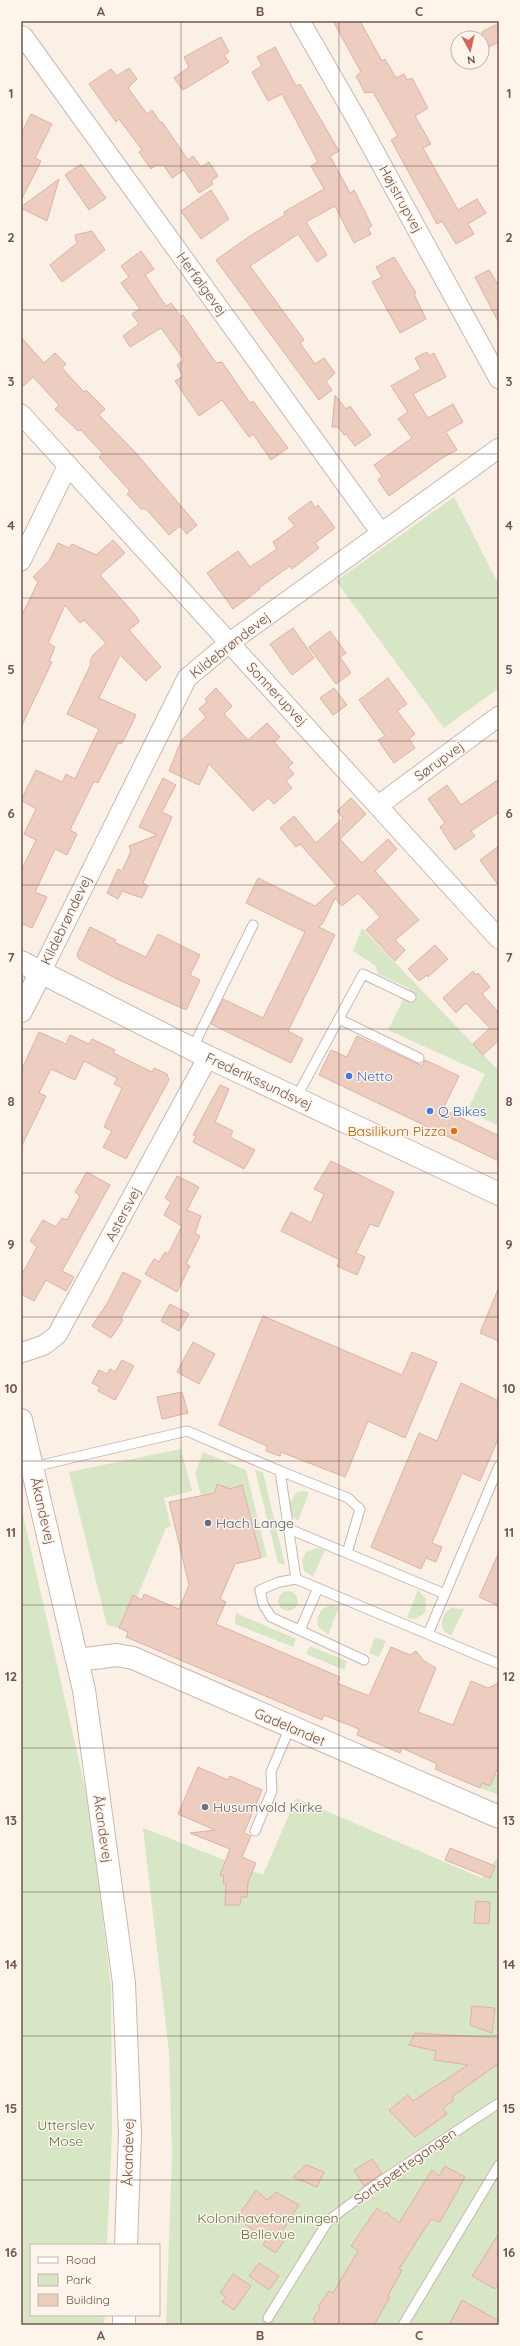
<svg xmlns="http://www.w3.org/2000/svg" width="520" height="2346" font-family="Quicksand,sans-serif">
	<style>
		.green { fill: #d7e7c6 }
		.building { fill: #edcdc0; stroke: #dfb1a2 }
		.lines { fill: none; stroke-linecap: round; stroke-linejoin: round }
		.service-casing { stroke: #cbb7ae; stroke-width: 11 }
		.minor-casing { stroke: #cbb7ae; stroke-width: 21 }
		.tertiary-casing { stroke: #cbb7ae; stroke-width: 24 }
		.secondary-casing { stroke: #d0b8ae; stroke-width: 24 }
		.service { stroke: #fff; stroke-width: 9 }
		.minor { stroke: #fff; stroke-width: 19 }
		.tertiary { stroke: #fff; stroke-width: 22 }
		.secondary { stroke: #fff; stroke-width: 22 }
		.grid { fill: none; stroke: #72564d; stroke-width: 1; stroke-opacity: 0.55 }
		.shop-dot { fill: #3f7fe0; stroke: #fdf5ec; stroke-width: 1.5 }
		.food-dot { fill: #e8710a; stroke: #fdf5ec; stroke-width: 1.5 }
		.service-dot { fill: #5c6f8a; stroke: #fdf5ec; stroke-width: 1.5 }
		.worship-dot { fill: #6b7280; stroke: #fdf5ec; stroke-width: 1.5 }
		.labels { text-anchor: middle; stroke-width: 3; stroke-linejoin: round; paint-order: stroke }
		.street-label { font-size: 14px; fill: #72564d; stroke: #fdf5ec }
		.shop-label { font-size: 14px; fill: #366cbe; stroke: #fdf5ec; text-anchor: start }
		.food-label { font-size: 14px; fill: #c56008; stroke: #fdf5ec; text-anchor: end }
		.service-label { font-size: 14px; fill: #4e5e75; stroke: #fdf5ec; text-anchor: start }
		.worship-label { font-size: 14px; fill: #5b616d; stroke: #fdf5ec; text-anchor: start }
		.park-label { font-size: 14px; fill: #5b7746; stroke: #fdf5ec }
		.neatline { fill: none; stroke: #72564d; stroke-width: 1.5 }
		.grid-label { font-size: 13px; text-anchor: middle; font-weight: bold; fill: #72564d }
	</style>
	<rect width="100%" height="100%" fill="#faf0e6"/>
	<path class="green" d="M454 497 499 585V688L444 728 336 581Z
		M362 928 499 1071V1126L467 1111 485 1074 388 1030 409 988 378 974 376 966 353 951Z
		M181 1449 192 1491 164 1498 171 1526 166 1528 137 1597 132 1596 119 1628 107 1625 69 1472Z
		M203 1452 246 1470 267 1557 261 1558 242 1486 225 1490 221 1486 215 1493 201 1496 195 1473Z
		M255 1470 263 1472 285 1565 278 1563Z
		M303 1491 309 1492 298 1521 292 1516 289 1504 297 1492Z
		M21 1506 89 1805 111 1986 112 2134 107 2245H31V2315H105L104 2325H21Z
		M317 1548 325 1550 313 1577 304 1571 302 1560 306 1552Z
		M418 1590 426 1599 425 1613 415 1619 407 1618Z
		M278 1601a10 10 0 1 1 20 0a10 10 0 1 1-20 0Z
		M331 1605 339 1607 328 1635 318 1626 317 1619 322 1609Z
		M451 1608 464 1609 451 1636 443 1630C440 1620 443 1614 451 1608Z
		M236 1613 296 1639 293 1647 235 1624Z
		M375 1637 386 1641 379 1657 369 1653Z
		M310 1646 347 1661 344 1670 306 1654Z
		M495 1774 499 1775V1795L480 1788 482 1783 490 1786Z
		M296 1798 482 1878 499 1855V2325H166L172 2156 169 2052 143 1828 263 1875Z"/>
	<path class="building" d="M333 21H360L382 61 385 59 396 78 404 74 407 80 412 78 428 108 415 116 431 144 423 148 427 155 458 210 477 199 486 213 468 224 474 234 456 244 442 221 437 224 391 140 398 136 373 92 365 93 356 76 361 72Z
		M499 23V42L482 51V32Z
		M221 37 229 52 224 55 229 62 183 90 174 78 189 67 184 57Z
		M275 47 296 86 300 84 339 151 330 156 350 193 354 190 372 226 368 228 371 234 354 243 335 206 306 222 327 255 317 262 298 234 250 266 304 340 300 343 315 364 324 358 335 373 326 382 332 390 319 400 216 260 250 236 285 215 284 212 324 189 311 166 318 162 282 94 268 101 252 72 262 66 257 57Z
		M129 68 137 79 128 88 147 114 152 110 161 123 162 122 188 160 193 156 201 167 209 162 218 176 211 181 213 184 199 193 184 170 172 178 163 164 160 166 158 164 151 169 139 152 142 150 119 119 116 122 89 84 111 69 117 76Z
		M31 114 52 124 35 158 41 161 21 200V134Z
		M81 164 106 198 89 210 65 175Z
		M59 179 47 221 21 208V207Z
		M211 190 229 219 201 239 181 211Z
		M92 231 105 250 62 282 50 265 77 243 75 235Z
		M141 251 154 269 145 275 166 306 171 303 181 317 183 315 216 363 222 362 250 403 253 401 288 448 271 460 253 434 249 437 222 400 199 416 175 381 183 376 177 365 184 360 161 328 130 347 123 336 139 324 132 314 140 309 121 283 129 277 121 266Z
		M394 257 416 293 414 294 426 319 400 333 372 282 382 277 376 267Z
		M489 270 499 286V323L475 277Z
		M21 337 44 363 55 353 66 364 62 368 84 392 86 390 105 409 99 415 136 453 197 525 187 534 180 526 169 535 147 510 143 508 142 510 127 494 130 491 99 457 103 454 81 430 78 431 55 409 59 405 33 377 21 388Z
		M427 352 429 356 434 353 446 377 413 394 428 418 453 404 463 422 446 432 457 450 442 458 389 496 378 480 382 476 374 465 412 438 398 419 408 412 391 386 421 369 415 358Z
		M335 395 346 409 350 406 371 435 355 446 346 434 344 435 338 427H332Z
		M311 501 315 508 318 505 335 528 315 543 319 548 292 569 290 566 259 588 260 589 233 609 207 573 238 551 250 567 277 549 273 542 295 526 288 518Z
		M113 540 125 553 100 575 136 616 139 622 129 630 161 667 146 681 120 655 99 698 136 715 125 738 121 744 118 743 98 783 94 781 70 830 77 834 67 855 55 849 35 892 47 897 32 928 21 923V871L36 840 24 834 36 809 21 800 36 770 62 782 66 774 75 779 99 729 67 714 91 664 90 662 93 655 106 643 84 620 80 623 65 605 48 643 55 647 49 661 52 662 21 727V617L38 582 33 577 49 561 58 543 69 548 72 544 96 555Z
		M293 628 314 658 292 675 270 644Z
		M330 631 346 653 340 657 351 673 336 684 309 647Z
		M388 678 407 704 397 711 415 734 409 739 415 748 394 763 378 740 385 736 359 700Z
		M216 688 232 706 224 714 248 740 267 723 280 737 274 742 293 763 288 767 294 774 286 781 292 788 274 804 268 798 253 811 209 764 199 785 169 771 181 741 206 717 199 709 207 702 205 699Z
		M334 688 347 705 333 715 320 698Z
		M163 778 176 785 162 812 172 817 143 883 148 886 142 898 122 891 118 899 107 893 118 869 122 871 131 851 129 846 157 835 139 827Z
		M499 779V812L471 831 475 836 455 850 440 827 445 823 428 799 447 785 461 805Z
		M351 798 366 814 340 839 362 863 388 839 397 849 375 871 419 920 395 940 405 950 395 961 366 930 380 917 358 893 342 906 335 898 323 923 319 927 335 935 288 1031 303 1039 291 1063 211 1024 223 999 263 1018 305 932 246 903 258 878 315 906 337 886 300 844 296 847 280 828 294 816 316 843 343 818 337 811Z
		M499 846V886L480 860Z
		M90 927 116 940 114 942 146 957 158 934 200 955 190 975 200 980 186 1010 117 979 79 959 77 954Z
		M435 945 448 959 428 977 427 975 419 981 408 969Z
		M473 971 476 975 478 973 490 987 482 994 499 1013V1040L483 1055 473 1044 490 1028 466 1003 456 1013 443 998Z
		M39 1032 66 1044 70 1035 89 1044 92 1039 115 1050 113 1053 152 1072 154 1068 167 1074 169 1080 126 1159 103 1147 112 1131 104 1127 122 1088 114 1084 117 1078 84 1061 75 1080 51 1069 39 1093 46 1096 21 1147V1071Z
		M357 1036 422 1066 425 1060 459 1076 443 1109 499 1136V1161L319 1075 331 1050 347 1057Z
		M220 1085 229 1089 215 1122 233 1131 230 1137 255 1150 244 1169 193 1142 196 1136 193 1135Z
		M331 1161 394 1192 378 1227 370 1224 356 1253 365 1257 357 1275 337 1266 340 1260 281 1231 291 1212 311 1223 324 1194 314 1189Z
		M87 1172 110 1185 62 1271 74 1277 66 1291 46 1280 34 1301 21 1294V1276L37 1247 30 1241 43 1220 56 1227 62 1218 67 1220 80 1196 75 1192Z
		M177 1176 199 1187 187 1210 201 1216 195 1233 200 1236 186 1264 190 1266 177 1292 145 1274 154 1259 159 1262 165 1252 168 1254 182 1226 164 1215 171 1202 165 1198Z
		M123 1272 141 1281 121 1318 123 1320 111 1338 92 1326 108 1302Z
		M499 1287V1341L480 1333Z
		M170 1304 189 1314 179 1331 161 1321Z
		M263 1316 402 1375 412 1352 437 1362 405 1438 368 1421 345 1477 281 1452 280 1456 266 1451 267 1446 219 1425Z
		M193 1342 215 1354 199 1384 177 1372Z
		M122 1360 134 1366 115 1400 98 1391 100 1387 92 1383 99 1370 107 1374 110 1369 115 1372Z
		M461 1383 499 1401V1437L480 1481 462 1473 432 1543 442 1547 436 1562 426 1558 421 1569 371 1547 419 1433 437 1441Z
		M182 1392 188 1413 162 1419 157 1397Z
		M217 1484 230 1489 242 1485 261 1558 235 1564 220 1599 226 1602 216 1624 340 1677 337 1683 369 1696 391 1647 410 1655 416 1651 424 1661 436 1668 418 1712 453 1725 471 1681 488 1688 499 1683V1765L490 1786 482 1783 480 1788 435 1769 437 1764 402 1748 400 1753 357 1735 359 1729 324 1715 322 1720 126 1637 128 1632 119 1628 133 1595 142 1600 144 1594 179 1609 189 1585 169 1502 215 1493Z
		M499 1552V1606L479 1597Z
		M198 1767 228 1780 230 1776 262 1790 244 1833 251 1836 242 1857 256 1863 248 1882 247 1897H241L240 1905H225L226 1884H223L224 1876 220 1875 230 1849 190 1833 215 1830 178 1814Z
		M450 1848 495 1866 490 1878 445 1860Z
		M476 1901 490 1902 489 1924 474 1923Z
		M472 2006 495 2008 492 2033 470 2025Z
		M415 2033 499 2038V2063L452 2097 454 2100 443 2108 447 2114 415 2137 389 2110 408 2095 413 2101 468 2065 434 2060 436 2051 409 2045Z
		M372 2159 382 2173 364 2186 354 2170Z
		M306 2165 324 2172 317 2187 293 2177Z
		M445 2166 465 2177 440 2222 431 2219 399 2269 402 2270 388 2296 390 2297 374 2325H313L315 2320 313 2319 320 2308 318 2306 329 2291 333 2293 358 2251 351 2246 377 2208 384 2214 386 2212 399 2223 432 2170 439 2176Z
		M256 2190 267 2200 276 2192 299 2205 281 2233 287 2236 276 2253 263 2245 266 2240 237 2218Z
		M499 2233V2282L495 2289 472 2276Z
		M259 2263 279 2276 269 2290 249 2276Z
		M233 2274 251 2286 234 2310 222 2302 226 2297 220 2293Z
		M462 2300 499 2321V2325H449Z"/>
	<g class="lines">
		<g class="service-casing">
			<path id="service" d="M339 1019 419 1058
				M192 1049 253 925
				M296 1098 363 974 411 997
				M33 1467 187 1431 280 1471 296 1579 499 1664
				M280 1471 348 1498 360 1509 347 1553
				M289 1529 445 1594
				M296 1579 279 1582 260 1590 263 1604 271 1617 364 1660
				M300 1630 318 1588
				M428 1634 499 1466
				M255 1831 272 1791 271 1772 290 1727
				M268 2318 328 2221 378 2183 499 2103
				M403 2325 499 2165"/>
		</g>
		<g class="minor-casing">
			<path id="minor" d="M300 21 357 120 499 379
				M23 36 381 533
				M21 414 499 939
				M21 561 68 465
				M379 805 499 716
				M41 972 187 678 229 643 499 448
				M21 1353 44 1345 57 1335 208 1057"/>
		</g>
		<g class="tertiary-casing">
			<path id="tertiary" d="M21 1011 41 972
				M21 1420 84 1690 124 1983 130 2133 126 2245
				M78 1660 117 1655 133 1658 499 1817
				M124 2325V2315"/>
		</g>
		<g class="secondary-casing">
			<path id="secondary" d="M21 962 208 1057 499 1194"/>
		</g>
		<use href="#service" class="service"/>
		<use href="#minor" class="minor"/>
		<use href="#tertiary" class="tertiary"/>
		<use href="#secondary" class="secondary"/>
	</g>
	<path class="grid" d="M181 21V2325M339 21V2325M21 166H499M21 310H499M21 454H499M21 598H499M21 741H499M21 885H499M21 1029H499M21 1173H499M21 1317H499M21 1461H499M21 1605H499M21 1748H499M21 1892H499M21 2036H499M21 2180H499"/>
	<g class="shop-dot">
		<circle cx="349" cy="1076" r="4"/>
		<circle cx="430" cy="1111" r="4"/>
	</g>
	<circle class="food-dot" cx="454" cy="1131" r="4"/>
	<circle class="service-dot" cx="208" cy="1523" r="4"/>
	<circle class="worship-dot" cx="205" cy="1807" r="4"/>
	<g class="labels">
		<g class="street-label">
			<text transform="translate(401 199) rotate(61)" y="5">Højstrupvej</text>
			<text transform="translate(202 284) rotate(54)" y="5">Herfølgevej</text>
			<text transform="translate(230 645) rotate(-38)" y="5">Kildebrøndevej</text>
			<text transform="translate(277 694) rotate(47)" y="5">Sonnerupvej</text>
			<text transform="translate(439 761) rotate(-36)" y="5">Sørupvej</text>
			<text transform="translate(66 920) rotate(-64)" y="5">Kildebrøndevej</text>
			<text transform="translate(259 1081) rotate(25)" y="5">Frederikssundsvej</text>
			<text transform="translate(123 1214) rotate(-62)" y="5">Astersvej</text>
			<text transform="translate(43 1511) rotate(77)" y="5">Åkandevej</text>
			<text transform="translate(290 1727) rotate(23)" y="5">Gadelandet</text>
			<text transform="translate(103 1829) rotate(82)" y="5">Åkandevej</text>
			<text transform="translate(128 2152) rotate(-89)" y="5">Åkandevej</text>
			<text transform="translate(405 2166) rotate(-35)" y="5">Sortspættegangen</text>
		</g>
		<g class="shop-label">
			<text x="357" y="1081">Netto</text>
			<text x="438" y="1116">Q Bikes</text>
		</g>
		<g class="food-label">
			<text x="446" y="1136">Basilikum Pizza</text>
		</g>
		<g class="service-label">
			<text x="216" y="1528">Hach Lange</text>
		</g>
		<g class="worship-label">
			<text x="213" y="1812">Husumvold Kirke</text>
		</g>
		<g class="park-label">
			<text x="66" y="2130">Utterslev<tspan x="66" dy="16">Mose</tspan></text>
			<text x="268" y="2223">Kolonihaveforeningen<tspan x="268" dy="16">Bellevue</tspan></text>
		</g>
	</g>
	<rect width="520" height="2346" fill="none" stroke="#fdf5ec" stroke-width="44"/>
	<rect x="30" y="2244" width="130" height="72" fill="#fdf5ec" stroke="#c5b5ac"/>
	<rect x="38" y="2257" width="20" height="6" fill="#ffffff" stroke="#c5b5ac"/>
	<text x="66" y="2264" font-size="12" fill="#72564d">Road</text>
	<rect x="38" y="2274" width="20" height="12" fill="#d7e7c6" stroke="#c5b5ac"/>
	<text x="66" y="2284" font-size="12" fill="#72564d">Park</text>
	<rect x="38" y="2294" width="20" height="12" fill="#edcdc0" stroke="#c5b5ac"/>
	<text x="66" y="2304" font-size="12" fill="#72564d">Building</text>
	<g transform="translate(470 50) rotate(172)"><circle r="19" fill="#fdf5ec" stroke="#c5b5ac"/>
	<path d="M0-3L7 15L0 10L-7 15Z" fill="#da6356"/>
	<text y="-6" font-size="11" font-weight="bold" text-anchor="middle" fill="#72564d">N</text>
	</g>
	<rect x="22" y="22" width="476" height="2302" class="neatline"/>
	<g class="grid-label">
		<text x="101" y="16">A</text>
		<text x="260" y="16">B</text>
		<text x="419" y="16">C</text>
		<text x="11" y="98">1</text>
		<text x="509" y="98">1</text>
		<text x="11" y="242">2</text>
		<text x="509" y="242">2</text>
		<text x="11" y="386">3</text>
		<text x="509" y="386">3</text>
		<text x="11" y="530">4</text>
		<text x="509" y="530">4</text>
		<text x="11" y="674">5</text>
		<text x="509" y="674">5</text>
		<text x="11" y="818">6</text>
		<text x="509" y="818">6</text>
		<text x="11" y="962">7</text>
		<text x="509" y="962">7</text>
		<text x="11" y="1106">8</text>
		<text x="509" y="1106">8</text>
		<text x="11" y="1249">9</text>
		<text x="509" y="1249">9</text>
		<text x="11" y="1393">10</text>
		<text x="509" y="1393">10</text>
		<text x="11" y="1537">11</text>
		<text x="509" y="1537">11</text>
		<text x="11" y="1681">12</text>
		<text x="509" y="1681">12</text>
		<text x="11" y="1825">13</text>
		<text x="509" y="1825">13</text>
		<text x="11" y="1969">14</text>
		<text x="509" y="1969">14</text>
		<text x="11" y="2113">15</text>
		<text x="509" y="2113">15</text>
		<text x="11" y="2257">16</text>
		<text x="509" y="2257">16</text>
		<text x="101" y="2340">A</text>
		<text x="260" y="2340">B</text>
		<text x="419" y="2340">C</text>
	</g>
</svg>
